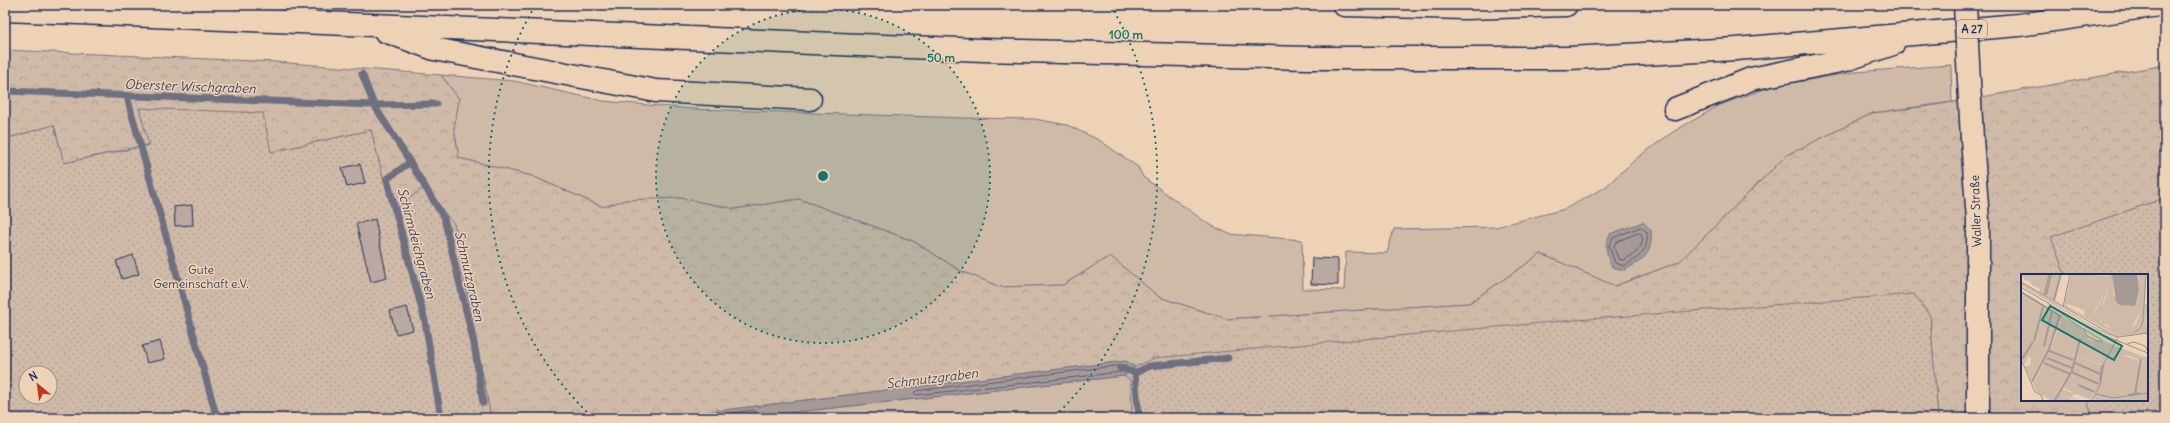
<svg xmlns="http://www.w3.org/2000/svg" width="2170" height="423" font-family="Delius,sans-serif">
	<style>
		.green { fill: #cfbaa8; stroke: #757483 }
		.forest { fill: url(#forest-crowns); stroke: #757483 }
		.garden { fill: url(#garden-dots); stroke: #757483; fill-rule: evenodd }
		.water { fill: #a69a97; stroke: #6e6f80 }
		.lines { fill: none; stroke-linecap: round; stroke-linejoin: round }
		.shore { stroke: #535a75; stroke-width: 1 }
		.stream { stroke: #6e6f80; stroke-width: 7 }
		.building { fill: #baa9a0; stroke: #1b2f5e }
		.minor-casing { stroke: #1b2f5e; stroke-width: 25 }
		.highway-casing { stroke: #1b2f5e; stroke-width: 25 }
		.minor { stroke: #eed2b5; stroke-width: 22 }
		.highway { stroke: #eed2b5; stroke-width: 22 }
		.minor-bridge-casing { stroke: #1b2f5e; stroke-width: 25; stroke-linecap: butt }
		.minor-bridge { stroke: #eed2b5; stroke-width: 22 }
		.ring { fill: none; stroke: #0f766e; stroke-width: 2; stroke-dasharray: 2 4 }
		.labels { text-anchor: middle; stroke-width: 3; stroke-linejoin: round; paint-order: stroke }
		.shield { fill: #eed2b5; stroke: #5a6078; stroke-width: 1 }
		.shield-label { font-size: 11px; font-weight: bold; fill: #1b2f5e }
		.street-label { font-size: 12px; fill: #1b2f5e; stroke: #eed2b5 }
		.park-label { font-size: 12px; fill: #364469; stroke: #eed2b5 }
		.water-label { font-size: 13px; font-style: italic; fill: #374469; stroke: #eed2b5 }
		.inset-river { fill: none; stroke: #a69a97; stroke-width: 2 }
		.inset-road { fill: none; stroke: #9a9192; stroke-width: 1 }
		.view { fill: #0f766e; fill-opacity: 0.15; stroke: #0f766e; stroke-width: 2 }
		.inset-edge { fill: none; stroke: #1b2f5e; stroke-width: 2 }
		.centre { fill: #0f766e; stroke: #eed2b5; stroke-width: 2 }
		.ring-label { font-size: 12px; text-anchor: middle; font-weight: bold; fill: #0f766e; stroke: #eed2b5; stroke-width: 3; stroke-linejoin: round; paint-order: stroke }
	</style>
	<defs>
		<pattern id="forest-crowns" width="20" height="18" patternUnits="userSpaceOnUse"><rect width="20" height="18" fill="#cfbaa8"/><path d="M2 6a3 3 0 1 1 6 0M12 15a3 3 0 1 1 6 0" fill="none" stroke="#b1a093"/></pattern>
		<pattern id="garden-dots" width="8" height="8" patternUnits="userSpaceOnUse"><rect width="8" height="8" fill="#cfbaa8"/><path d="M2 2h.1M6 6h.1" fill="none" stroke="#b1a093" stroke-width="1.8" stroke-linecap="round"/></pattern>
	</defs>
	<rect width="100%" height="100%" fill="#eed2b5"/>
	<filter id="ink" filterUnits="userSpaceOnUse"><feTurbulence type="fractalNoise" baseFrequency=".025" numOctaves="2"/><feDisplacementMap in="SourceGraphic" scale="8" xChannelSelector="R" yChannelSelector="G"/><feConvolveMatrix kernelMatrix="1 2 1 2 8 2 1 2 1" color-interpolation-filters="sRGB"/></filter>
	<g filter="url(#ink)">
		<path class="green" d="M1951 65 1952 102 1873 113 1787 155 1679 262 1615 286 1541 254 1469 303 1227 319 1159 297 1110 256 1063 285 1000 287 959 270 913 241 799 199 735 209 680 198 625 200 603 207 532 176 459 158 454 128 459 99 441 75 514 81 603 101 693 109 964 118 1035 119 1067 125 1099 140 1138 167 1143 177 1207 223 1229 234 1302 240 1303 289 1344 290 1346 252 1387 253 1394 229 1496 227 1565 209 1604 188 1637 158 1673 132 1720 105 1773 86 1855 72Z
			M1124 376 1131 381 1132 418H742Z"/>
		<path class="forest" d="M5 50 276 62 441 75 459 99 454 128 459 158 532 176 603 207 625 200 680 198 735 209 799 199 913 241 959 270 1000 287 1063 285 1110 256 1159 297 1227 319 1469 303 1541 254 1615 286 1679 262 1787 155 1873 113 1930 106 2165 65V198L2052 237 2065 275H2022V400H2087L2093 418H1938L1930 316 1135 367 1126 361 659 418H491L454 224 392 213 371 130 271 152 139 108 150 144 64 163 54 125 5 139Z"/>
		<path class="garden" d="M139 108 263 113 271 152 371 130 392 212 423 188 454 224 491 418H5V139L54 125 64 163 149 145ZM26 373H50V397H26Z
			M2165 198V418H2093L2087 400H2147V275H2065L2051 237Z
			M1914 294 1930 316 1938 418H1132L1131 381 1124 376 1135 367 1154 358 1563 321Z"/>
		<path class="water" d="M1643 222 1651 230C1653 254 1644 260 1624 270L1612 267C1606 254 1604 247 1610 234Z
			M1126 361 1135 367 1124 376 742 418H659Z"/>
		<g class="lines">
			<path class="shore" d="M1641 227 1647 232C1649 251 1639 258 1624 266L1615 263 1609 246 1613 238Z
				M1639 233 1642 235C1644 249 1635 254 1623 260L1618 259 1614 247 1616 242Z
				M1125 365 1127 368 1122 372 916 395 914 393 916 391Z
				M692 418 754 410 756 412 755 418"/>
			<path class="stream" d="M362 74 374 105 410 162 387 179 425 321 441 418
				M5 91 374 105 436 104
				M127 97 217 418
				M410 162 444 218 474 344 483 403
				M1120 368 1135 373 1139 418
				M1135 373 1150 366 1228 358"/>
		</g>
		<path class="building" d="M360 164 365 183 347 187 342 168Z
			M192 205 193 225 175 226 174 207Z
			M375 219 387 278 371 282 356 224Z
			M133 255 139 274 122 279 116 261Z
			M1312 258 1338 259V285L1311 284Z
			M407 307 413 330 396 334 390 311Z
			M160 341 165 359 147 363 142 346Z"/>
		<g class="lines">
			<g class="minor-casing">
				<path id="minor" d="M1972 139 1978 220V418"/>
			</g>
			<g class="highway-casing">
				<path id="highway" d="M1344 5 1466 8 1566 5
					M5 10 983 50 1308 58H1570L1736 49 2019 25 2159 5
					M385 31 434 49 656 91 810 99
					M1675 109 1751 79 1845 60 1893 44"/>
			</g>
			<use href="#minor" class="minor"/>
			<use href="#highway" class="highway"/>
			<g class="minor-bridge-casing">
				<path id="minor-bridge" d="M1965 5 1972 139"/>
			</g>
			<use href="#minor-bridge" class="minor-bridge"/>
		</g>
	</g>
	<circle cx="823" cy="176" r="167" fill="#0f766e" fill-opacity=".12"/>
	<g class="ring">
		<circle cx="823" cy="176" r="167"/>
		<path d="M591 416A334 334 0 0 1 535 6M1111 6A334 334 0 0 1 1055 416"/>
	</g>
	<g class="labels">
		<rect class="shield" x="1957" y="20" width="30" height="18" rx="3"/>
		<g class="shield-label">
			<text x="1972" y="33">A 27</text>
		</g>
		<g class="street-label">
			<text transform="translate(1976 211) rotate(-92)" y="4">Waller Straße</text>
		</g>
		<g class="park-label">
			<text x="201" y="274">Gute<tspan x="201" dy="14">Gemeinschaft e.V.</tspan></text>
		</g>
		<g class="water-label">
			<text transform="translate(190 86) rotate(2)" y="5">Oberster Wischgraben</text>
			<text transform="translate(417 243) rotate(75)" y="5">Schirmdeichgraben</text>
			<text transform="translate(470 276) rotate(77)" y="5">Schmutzgraben</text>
			<text transform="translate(932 378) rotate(-7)" y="5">Schmutzgraben</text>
		</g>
	</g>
	<g transform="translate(2021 274)">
		<rect width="127" height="127" fill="#eed2b5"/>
		<path d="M22 0H40L34 27 18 18ZM116 0H124V13L123 30 111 53 114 57H105L97 62 92 55 74 43V40L83 29 90 5H92L93 21 101 30 114 31 118 16ZM47 13 77 25 76 28 47 16ZM45 21 75 34 70 46 65 44V41L70 40 44 25ZM42 43 61 55 68 66 82 67 92 71H77L64 65 45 50 41 46ZM37 56 59 65 54 81 80 91 78 110 51 98 54 82 44 78 43 73 40 76 30 72ZM23 89 49 100 47 103 21 92ZM17 100 43 112 41 115 51 119 53 117 57 119 50 122 56 127 14 107Z" fill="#cfbaa8"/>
		<path d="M86 0H91L92 5 90 6 81 31 83 37 76 39 74 42 80 48 84 47V52L94 55 97 62 43 32 44 25 67 34 66 38 71 40 66 41 65 44 70 46 82 22 88 2ZM46 30 63 36 64 42 46 32ZM0 8 68 50 94 62 95 64 79 58 0 11ZM7 21 42 43 45 50 64 65 77 71 89 70 127 84V90L108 82 91 80 90 87 87 86 82 117 104 121 115 115 123 119 92 125 76 122 72 127 78 109 80 91 87 78 54 79 59 65 37 55 40 48 35 42 22 36 19 31 7 27ZM122 30V45L117 55 112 59 108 61 98 62 99 59 108 56 114 57 111 53 115 50ZM123 30H127L125 51 127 50V59L113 60 123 44Z" fill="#cfbaa8" fill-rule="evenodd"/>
		<path d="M0 0H22L19 14 10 11V8L4 6ZM50 0 88 2 84 17 75 34 45 21 47 16 76 28 77 25 47 13ZM0 19 7 23V27L19 31 22 36 39 43 37 55 29 72 40 76 44 73V78L54 82 51 98 79 110 70 126 42 114 50 100 21 88 11 108 4 93 9 91 10 84 7 82 4 91 0 82ZM60 65 87 77 82 91 54 81ZM92 78 127 90V127H73L76 122 92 125 120 120V117L115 115 114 119 105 121 81 118 87 86H90ZM21 92 47 103 43 112 17 100ZM13 106 24 111 53 127H31L16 118 12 110Z" fill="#cfbaa8"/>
		<path d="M91 0H116L118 16 114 32 99 31 95 28Z" fill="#a69a97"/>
		<path class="inset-river" d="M0 18 41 43M25 21 30 0M33 26 40 0M28 50 31 38M13 67 22 33M23 72 28 51M28 77 52 86M26 84 51 94M1 85 12 68M52 88 79 100M23 89 49 100M50 98 78 110M79 107 81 91M11 108 28 75 39 41M57 111 74 118M114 120 120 85M107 121 119 119M34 126 51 97 59 65"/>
		<path class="inset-road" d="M0 8 88 59 97 63 127 59M0 13 77 59 127 79M23 22 28 0M42 33 49 0M40 39 54 50M54 50 81 66M63 56 66 62 76 67H82M110 61 119 54 122 47 125 0M106 70 113 68 124 72 127 77M0 85 14 118 20 121 22 127M75 120 92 124 127 119M71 127 79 111 83 89 97 63"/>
		<path class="view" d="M29 32 101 72 93 86 21 46Z"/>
		<rect width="127" height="127" class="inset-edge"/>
	</g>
	<circle cx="823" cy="176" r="6" class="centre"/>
	<g class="ring-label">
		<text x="1126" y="39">100 m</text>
		<text x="941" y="62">50 m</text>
	</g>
	<rect width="2170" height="423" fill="none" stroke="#eed2b5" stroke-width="20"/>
	<rect x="10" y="10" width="2150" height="403" fill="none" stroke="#1b2f5e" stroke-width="1.5" filter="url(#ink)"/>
	<g transform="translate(38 385) rotate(331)"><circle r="19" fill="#eed2b5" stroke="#9a9192"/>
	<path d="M0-3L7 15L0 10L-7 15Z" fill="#c8321e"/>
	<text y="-6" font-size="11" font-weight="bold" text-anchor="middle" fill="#1b2f5e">N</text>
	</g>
</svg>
